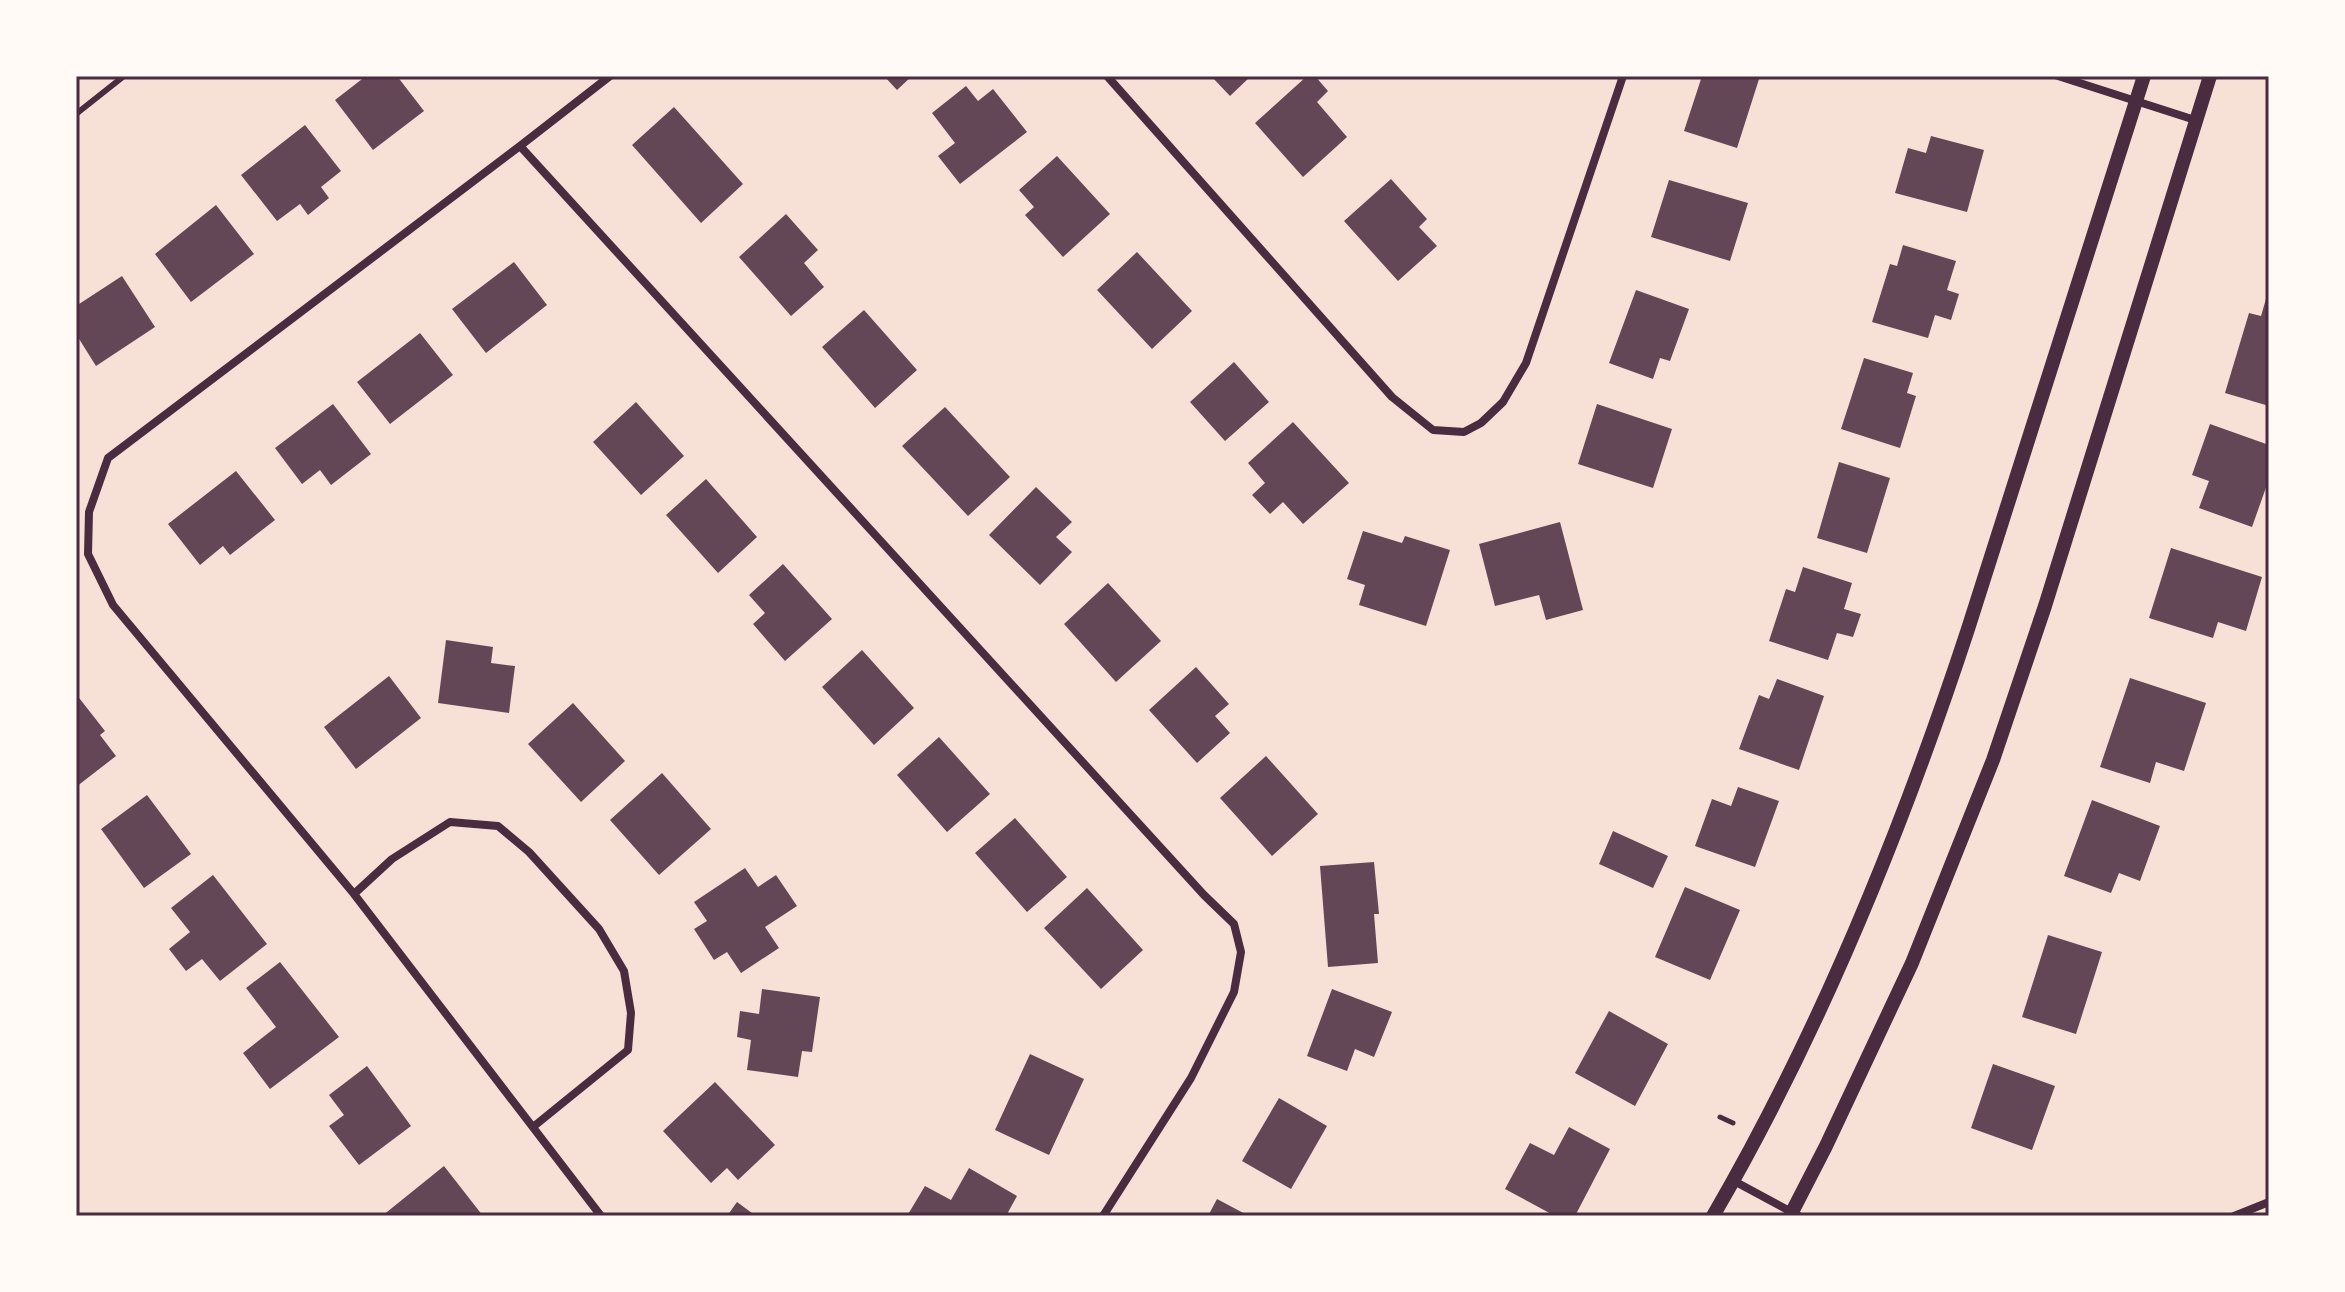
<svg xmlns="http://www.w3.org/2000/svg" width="2345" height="1292" font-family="'Roboto Serif',serif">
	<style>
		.building { fill: #644757 }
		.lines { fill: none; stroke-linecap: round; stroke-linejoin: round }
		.path { stroke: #4a2c40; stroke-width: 5 }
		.service { stroke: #4a2c40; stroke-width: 6 }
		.minor { stroke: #4a2c40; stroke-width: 8 }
		.tertiary { stroke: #4a2c40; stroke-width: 14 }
		.neatline { fill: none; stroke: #4a2c40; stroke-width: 3 }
	</style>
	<rect width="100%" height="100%" fill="#f7e1d7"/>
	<path class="building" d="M366 76H397L424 111 373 150 335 100Z
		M884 76H912L897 90Z
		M1211 76H1251L1230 96Z
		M1307 76H1315L1328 91 1317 102 1347 137 1303 177 1255 123Z
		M1702 76H1760L1737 148 1684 131Z
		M966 86 978 101 993 89 1027 132 960 184 938 156 955 143 932 113Z
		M674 107 743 184 701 223 632 145Z
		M305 125 341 171 321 187 329 198 308 215 300 204 277 221 241 175Z
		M1931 136 1984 150 1967 212 1895 193 1908 148 1926 153Z
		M1057 156 1110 214 1063 257 1025 215 1034 207 1019 190Z
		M1391 179 1427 219 1419 227 1437 246 1398 281 1344 221Z
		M1669 180 1748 203 1730 261 1651 237Z
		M216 205 254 254 191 302 155 254Z
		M786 214 818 250 804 263 824 287 791 316 739 257Z
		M1903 245 1956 261 1947 290 1959 294 1951 320 1935 315 1928 338 1872 322 1890 264 1897 266Z
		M1137 252 1192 311 1152 349 1097 290Z
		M514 262 547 305 486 353 452 309Z
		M122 276 155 327 96 366 76 334V306Z
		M1636 290 1689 309 1670 361 1660 358 1653 379 1609 363Z
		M2268 292H2269V406L2225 393 2249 313 2261 316Z
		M864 310 917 370 875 408 822 347Z
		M420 333 453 375 390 424 357 382Z
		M1864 358 1913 373 1907 393 1916 396 1900 448 1841 429Z
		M1234 362 1269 402 1225 441 1190 402Z
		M636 402 684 456 641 495 593 442Z
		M333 404 371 454 331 485 320 470 302 484 275 448Z
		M1597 404 1672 429 1653 488 1578 464Z
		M945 407 1010 477 968 516 902 446Z
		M1293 422 1349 483 1303 524 1283 502 1270 514 1252 495 1265 483 1248 463Z
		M2210 424 2269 445V479L2252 527 2199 508 2209 481 2192 475Z
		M1839 462 1890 478 1867 553 1817 538Z
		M236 471 275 520 230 555 223 546 200 565 168 524Z
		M706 479 757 537 718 573 666 515Z
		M1036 487 1072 522 1056 537 1072 552 1040 585 989 535Z
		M1560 522 1583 610 1546 620 1539 595 1495 606 1479 544Z
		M1363 531 1402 543 1405 536 1450 550 1426 626 1359 605 1365 585 1347 579Z
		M2171 548 2262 577 2246 631 2218 622 2213 638 2149 618Z
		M783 564 832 619 785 661 753 624 765 613 749 595Z
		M1803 567 1852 583 1844 609 1861 614 1853 637 1837 633 1828 660 1769 641 1786 589 1795 592Z
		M1108 583 1161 641 1116 682 1064 624Z
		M446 640 493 647 491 663 515 666 509 713 438 703Z
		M862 650 914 708 874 745 822 687Z
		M1196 667 1229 704 1215 716 1230 733 1197 763 1149 710Z
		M389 676 421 718 356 769 324 727Z
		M2130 678 2206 703 2184 771 2156 762 2150 783 2100 767Z
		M1777 679 1824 696 1799 770 1739 749 1759 695 1769 699Z
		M76 694 105 731 100 735 116 756 76 787Z
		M573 703 625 761 581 802 528 744Z
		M939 737 990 794 947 832 897 775Z
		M1266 756 1318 814 1272 856 1220 798Z
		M662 773 711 829 659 875 610 820Z
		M1738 787 1779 801 1755 867 1695 846 1712 799 1731 806Z
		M147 795 191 854 144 888 101 829Z
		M2092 800 2160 826 2140 881 2119 873 2111 893 2064 876Z
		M1015 818 1067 877 1027 912 975 853Z
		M1613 831 1668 856 1653 888 1599 864Z
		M1374 862 1379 914H1374L1378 963 1328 967 1320 866Z
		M745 868 758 887 776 875 797 906 765 927 779 948 741 973 727 952 714 960 694 929 707 921 694 902Z
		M213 875 267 944 220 981 202 959 186 971 169 949 190 932 171 908Z
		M1685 887 1740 910 1710 980 1655 957Z
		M1087 888 1143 950 1101 989 1044 928Z
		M2048 935 2102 952 2076 1034 2022 1017Z
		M280 962 339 1037 270 1089 243 1053 276 1027 246 988Z
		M762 989 820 997 812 1052 802 1051 798 1077 747 1070 751 1040 737 1037 740 1011 759 1014Z
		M1332 989 1392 1012 1374 1057 1355 1049 1347 1071 1307 1056Z
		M1609 1011 1668 1044 1635 1106 1575 1073Z
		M1030 1054 1084 1079 1049 1155 995 1130Z
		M1993 1064 2055 1086 2032 1150 1971 1128Z
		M367 1066 411 1126 359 1165 329 1126 344 1115 329 1095Z
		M715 1082 775 1145 738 1180 727 1168 711 1183 663 1131Z
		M1279 1098 1327 1126 1291 1189 1242 1161Z
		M1569 1127 1610 1149 1575 1216H1555L1505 1189 1530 1143 1554 1155Z
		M444 1166 483 1216H382Z
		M969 1168 1017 1196 1006 1216H907L925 1186 951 1200Z
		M1217 1199 1249 1216H1208Z
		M737 1202 756 1216H727Z"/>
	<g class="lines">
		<path class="path" d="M1720 1117 1733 1123"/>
		<path class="service" d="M76 114 124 76"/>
		<path class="minor" d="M1107 76 1392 397 1433 430 1464 432 1481 423 1503 402 1526 363 1623 76
			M2058 76 2195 120
			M520 146 1204 895 1234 924 1241 952 1234 992 1191 1078 1103 1216
			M354 894 392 859 450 822 498 826 529 852 599 929 624 971 631 1013 628 1050 533 1127
			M1734 1181 1799 1216
			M601 1216 354 894 113 605 88 554 89 512 108 458 520 146 610 76
			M2234 1216 2269 1202"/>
		<path class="tertiary" d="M1713 1216C1820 1032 1902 830 1968 629L2144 76
			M1790 1216 1826 1146 1912 963 1993 760 2045 606 2210 76"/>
	</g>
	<rect width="2345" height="1292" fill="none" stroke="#fffaf5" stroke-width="156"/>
	<rect x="78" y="78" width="2189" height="1136" class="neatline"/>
</svg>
